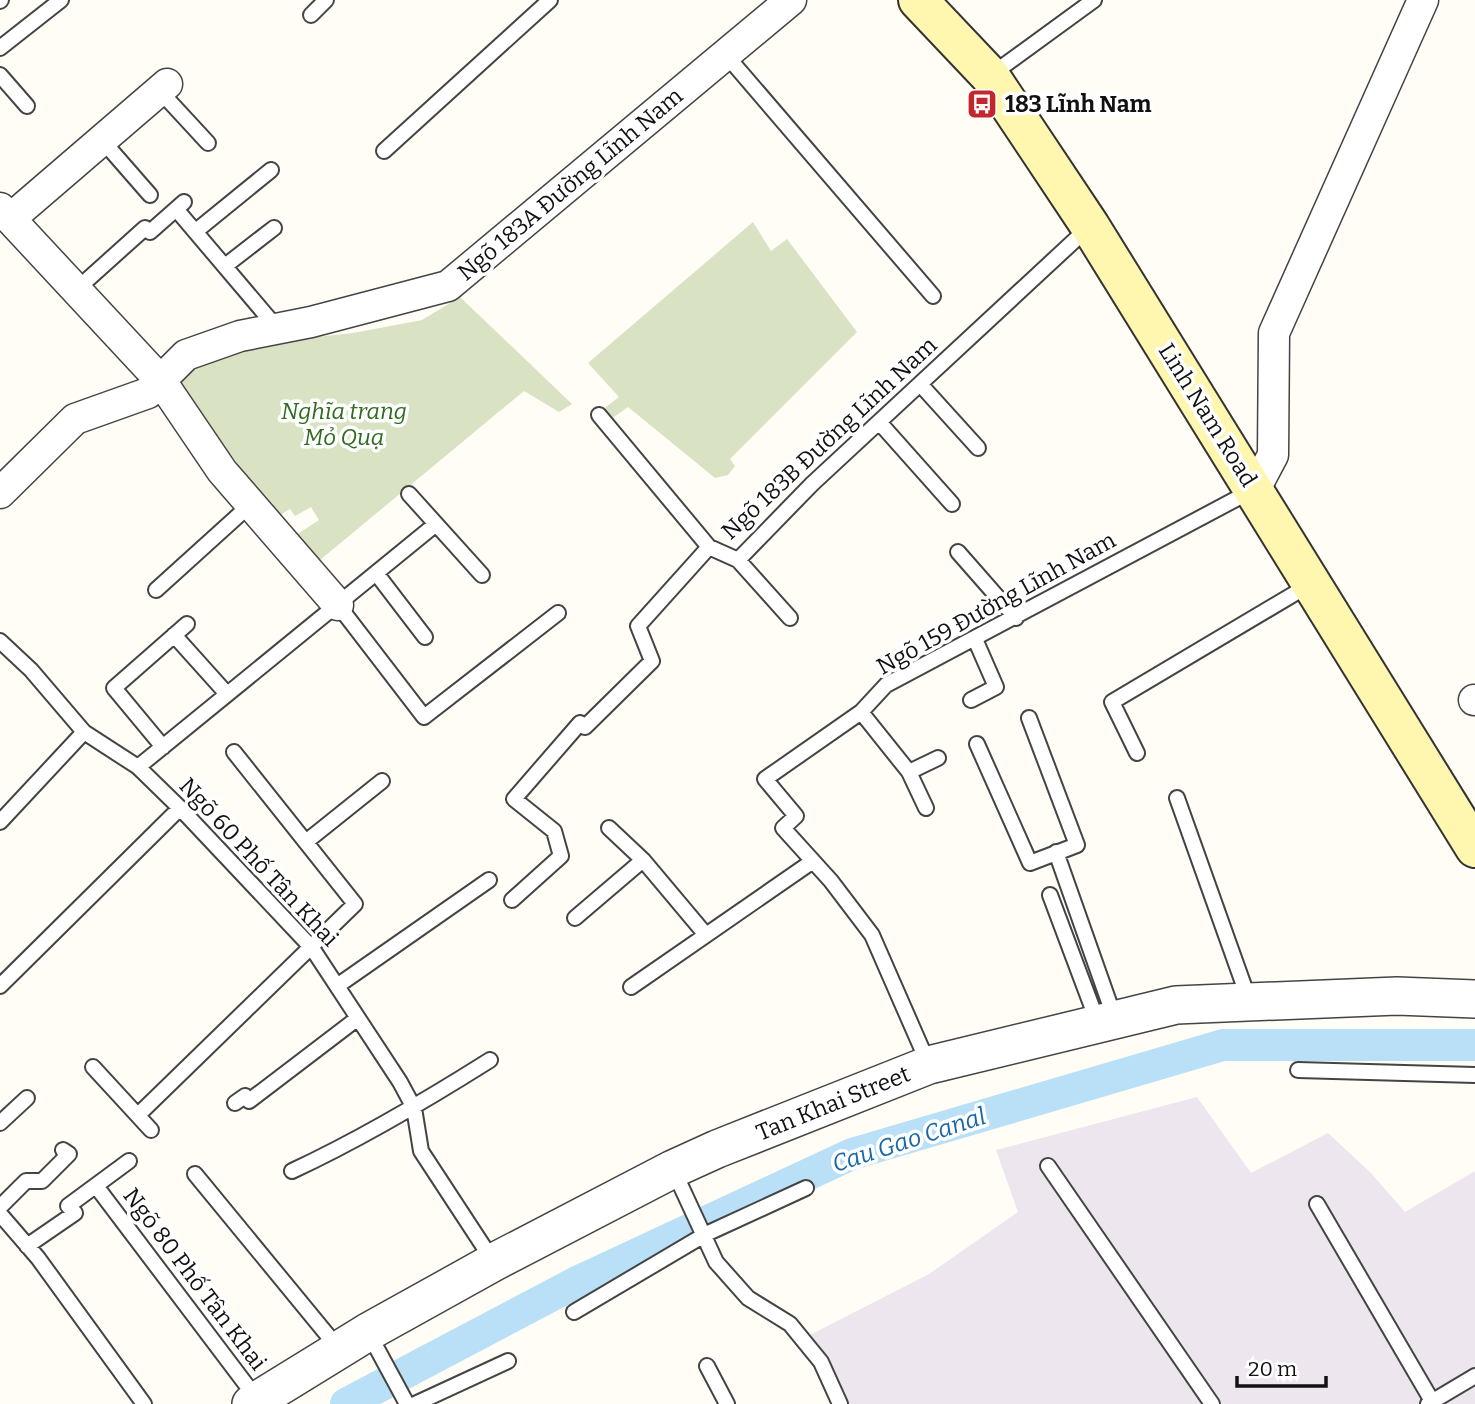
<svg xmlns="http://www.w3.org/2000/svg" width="1475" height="1404" font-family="Bitter,serif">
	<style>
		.industrial { fill: #eee6ef }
		.cemetery { fill: #d9e3c4 }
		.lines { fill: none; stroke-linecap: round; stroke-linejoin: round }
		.canal { stroke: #b9e0f7; stroke-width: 32 }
		.service-casing { stroke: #444; stroke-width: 18 }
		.minor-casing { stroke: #444; stroke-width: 33 }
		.tertiary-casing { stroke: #444; stroke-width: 40 }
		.secondary-casing { stroke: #333; stroke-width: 42 }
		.service { stroke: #fff; stroke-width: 14 }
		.minor { stroke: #fff; stroke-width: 30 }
		.tertiary { stroke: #fff; stroke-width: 37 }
		.secondary { stroke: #fff6b0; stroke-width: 38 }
		.labels { text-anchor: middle; stroke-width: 7; stroke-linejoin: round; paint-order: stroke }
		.poi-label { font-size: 23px; font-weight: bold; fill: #111; stroke: #fff; text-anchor: start }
		.street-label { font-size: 23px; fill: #111; stroke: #fff }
		.park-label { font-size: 23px; font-style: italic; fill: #2f6b1f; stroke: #fff }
		.water-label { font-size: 24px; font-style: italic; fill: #1768a6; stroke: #fff }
	</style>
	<rect width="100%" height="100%" fill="#fffdf5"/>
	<path class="industrial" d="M1197 1097 1251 1173 1328 1133 1370 1172 1405 1212 1475 1171V1404H848L829 1362 806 1337 929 1274 1018 1212 996 1150Z"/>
	<path class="cemetery" d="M753 222 771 251 787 239 857 332 730 459 735 466 728 475 715 478 628 407 611 419 602 410 619 397 588 363Z
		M460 297 572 404 559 412 524 391 314 565 293 537 319 520 311 507 295 516 290 509 277 517 175 379 202 356 252 344 353 333 422 320Z"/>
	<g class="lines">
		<path class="canal" d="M346 1404 577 1282 852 1154 1223 1045H1475"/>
		<g class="service-casing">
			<path id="service" d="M0 1 1 0
				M311 15 326 0
				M0 48 61 0
				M726 55 933 296
				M0 75 27 106
				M991 75 1094 0
				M159 90 208 143
				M102 140 150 195
				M384 151 550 0
				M176 209 277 328
				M196 231 271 170
				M225 266 274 228
				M76 290 145 228 150 232 184 202
				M920 384 978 448
				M599 415 709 547
				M879 422 952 504
				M409 494 482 575
				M958 552 1016 618
				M738 560 790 618
				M376 573 425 637
				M156 590 251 504
				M338 605 424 717 558 613
				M174 635 227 694
				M0 641 31 670 84 732 138 767 180 808 312 948 400 1082 414 1108 421 1151 493 1261
				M971 700 996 687 975 639
				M861 712 909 772 926 808
				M977 744 1030 863 1077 845 1029 718
				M163 747 114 688 187 624
				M1137 753 1112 702 1309 585
				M138 767 436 524
				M909 772 938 758
				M1177 798 1249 1000
				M0 822 84 732
				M609 828 643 860 706 935
				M307 841 382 781
				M1056 852 1115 1019
				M1050 895 1098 1023
				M512 900 561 856 554 831 514 799 580 723 585 727 652 661 638 626 709 547 738 560 812 484 1089 227
				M575 918 643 860
				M0 986 180 808
				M337 986 489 880
				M631 987 813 861
				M928 1063 872 935 831 881 783 828 796 816 765 779 861 712 886 685 1251 491
				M93 1067 151 1130
				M1298 1070 1475 1075
				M235 1103 245 1096 249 1101 358 1018
				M138 1115 355 904 234 752
				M0 1123 27 1098
				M1048 1166 1212 1404
				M673 1169 716 1262 748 1298 790 1324 821 1362 840 1404
				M292 1171C361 1139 425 1101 490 1060
				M195 1174 339 1349
				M96 1186 257 1399
				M1317 1204 1432 1401
				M0 1207 26 1181H42L69 1154 63 1150
				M0 1214 38 1258 144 1404
				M27 1246 75 1213 68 1206 129 1161
				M574 1312 706 1234 806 1188
				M368 1332 407 1404
				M707 1366 727 1404
				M415 1404 508 1361
				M1428 1404 1475 1376"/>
		</g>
		<g class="minor-casing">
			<path id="minor" d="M0 208 161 381 222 471 338 605
				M10 219 167 84
				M1255 489 1273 455 1274 333 1423 0
				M0 493 75 419 148 393 186 355 240 336 311 322 448 286 791 0
				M1474 700H1475"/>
		</g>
		<g class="tertiary-casing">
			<path id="tertiary" d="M251 1404 368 1332 494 1262 673 1169 717 1149 929 1065 1176 1005 1397 996 1475 999"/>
		</g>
		<g class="secondary-casing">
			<path id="secondary" d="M918 0 990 76 1090 226 1475 848"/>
		</g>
		<use href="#service" class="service"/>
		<use href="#minor" class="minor"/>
		<use href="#tertiary" class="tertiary"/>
		<use href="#secondary" class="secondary"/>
	</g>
	<defs>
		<g id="bus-square" transform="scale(1.575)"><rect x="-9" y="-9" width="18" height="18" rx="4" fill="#c4262e" stroke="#fff"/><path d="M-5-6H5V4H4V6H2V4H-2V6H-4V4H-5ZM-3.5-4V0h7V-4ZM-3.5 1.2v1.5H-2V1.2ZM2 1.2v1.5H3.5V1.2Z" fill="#fff"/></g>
	</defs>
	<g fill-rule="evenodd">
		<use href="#bus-square" x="982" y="104"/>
	</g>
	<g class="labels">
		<g class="poi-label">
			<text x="1005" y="112">183 Lĩnh Nam</text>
		</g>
		<g class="street-label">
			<text transform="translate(570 184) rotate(-40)" y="8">Ngõ 183A Đường Lĩnh Nam</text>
			<text transform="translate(1208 415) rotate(58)" y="8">Linh Nam Road</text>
			<text transform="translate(829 438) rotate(-43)" y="8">Ngõ 183B Đường Lĩnh Nam</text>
			<text transform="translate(996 603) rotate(-29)" y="8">Ngõ 159 Đường Lĩnh Nam</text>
			<text transform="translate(259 862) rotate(47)" y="8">Ngõ 60 Phố Tân Khai</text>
			<text transform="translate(833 1103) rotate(-22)" y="8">Tan Khai Street</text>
			<text transform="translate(195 1279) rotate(53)" y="8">Ngõ 80 Phố Tân Khai</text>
		</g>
		<g class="park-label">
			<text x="344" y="419">Nghĩa trang<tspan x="344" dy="26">Mỏ Quạ</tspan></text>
		</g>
		<g class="water-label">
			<text transform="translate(909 1140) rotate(-18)" y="8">Cau Gao Canal</text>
		</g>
	</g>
	<path d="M1237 1376v10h89v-10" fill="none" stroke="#111111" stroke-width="3.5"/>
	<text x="1248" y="1376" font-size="21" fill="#111111" stroke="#ffffff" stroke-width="5" paint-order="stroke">20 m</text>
</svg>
